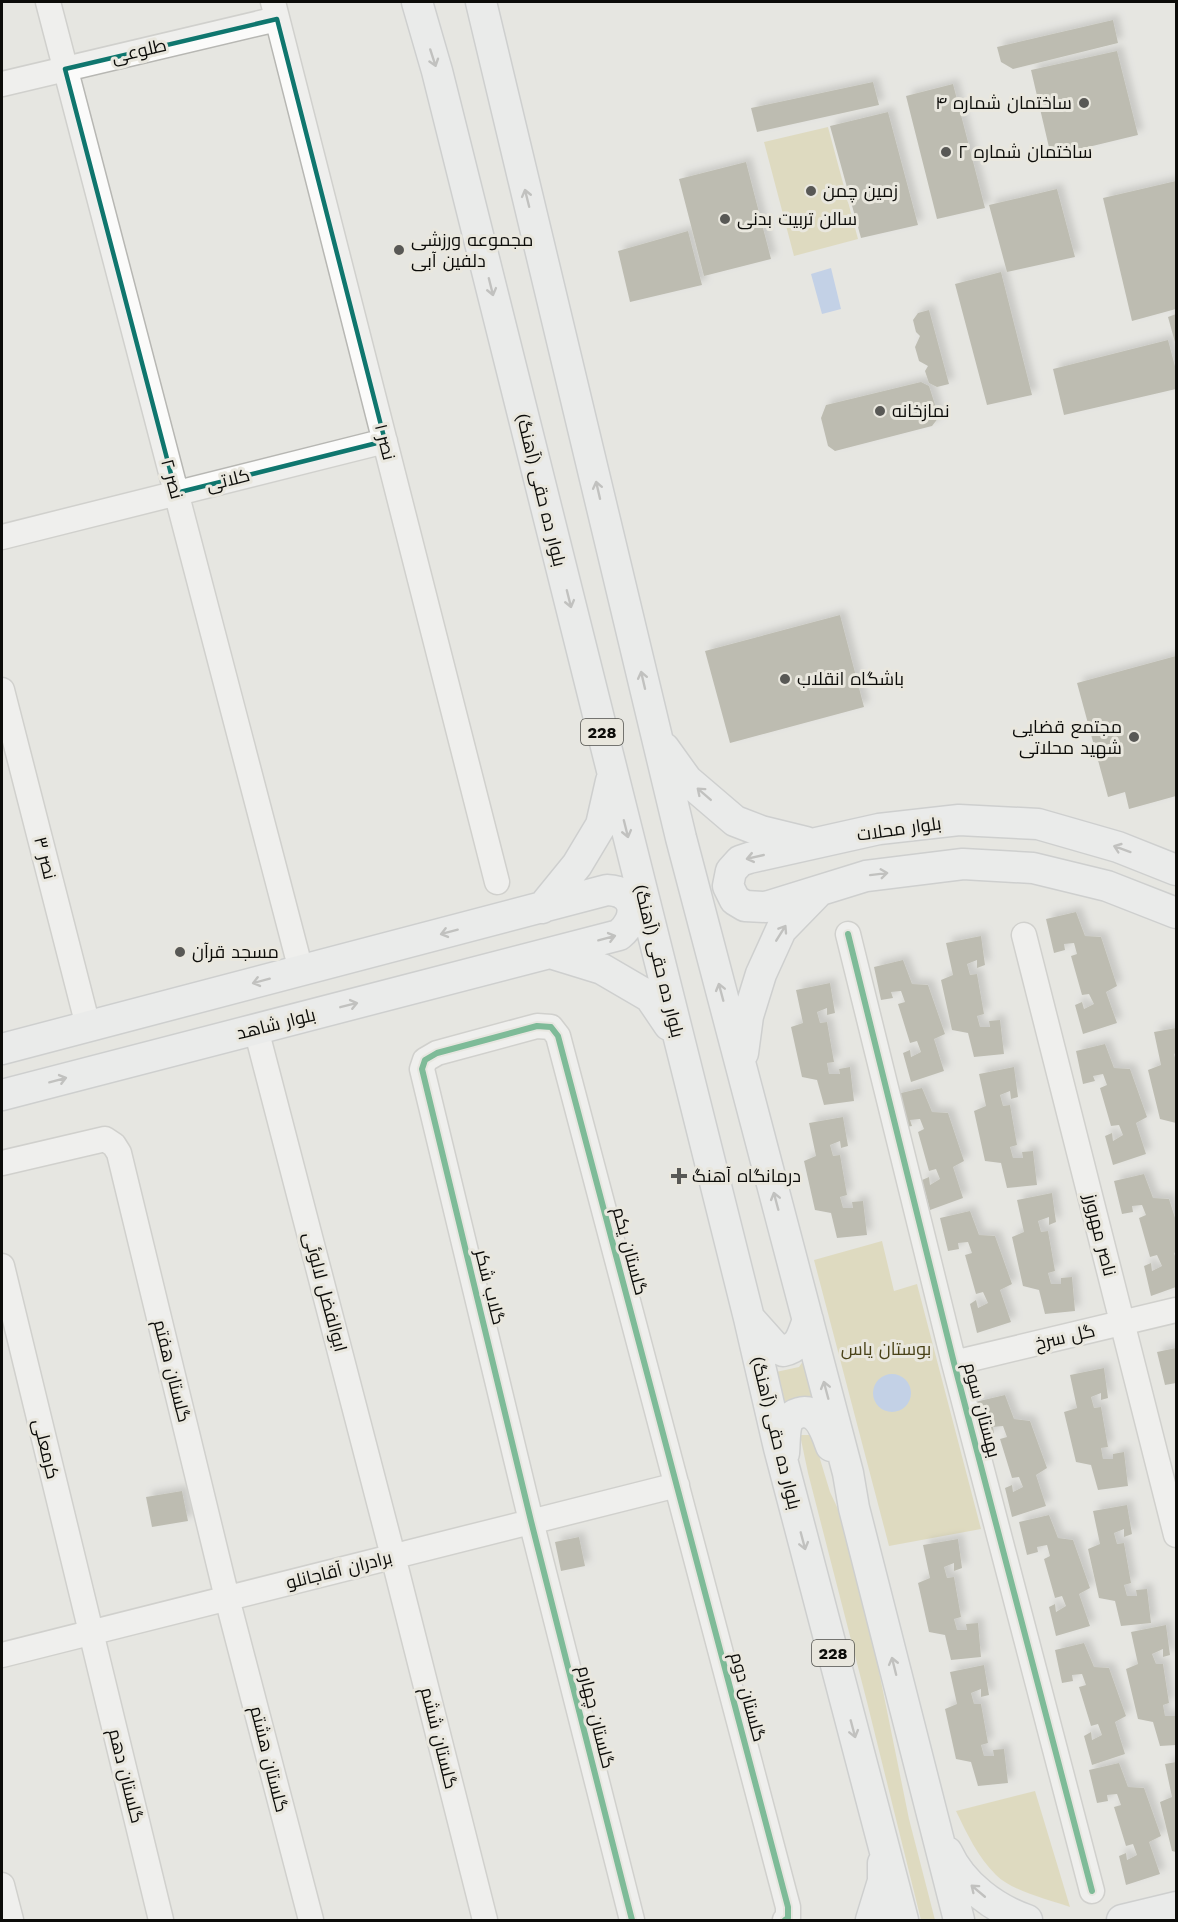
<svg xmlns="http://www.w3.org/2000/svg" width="1178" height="1922" font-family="'Work Sans',Cairo,sans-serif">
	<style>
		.green { fill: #d6cd97 }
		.water { fill: #9ab8ec }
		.building { fill: #8d8b77; filter: url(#shadow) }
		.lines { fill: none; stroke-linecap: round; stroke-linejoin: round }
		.minor-casing { stroke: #b7b7b3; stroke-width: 27 }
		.major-casing { stroke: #b1b4b7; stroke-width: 33 }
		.minor { stroke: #fbfbfa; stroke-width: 24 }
		.major { stroke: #f0f2f4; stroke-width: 30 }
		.cycleway-casing { stroke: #e9e7de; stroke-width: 10 }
		.cycleway { stroke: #00873e; stroke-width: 6 }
		.oneway { stroke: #959696 }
		.marked { fill: none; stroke: #0f766e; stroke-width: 4.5; stroke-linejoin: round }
		.poi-dot { fill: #585855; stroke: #e9e7de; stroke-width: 2 }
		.labels { text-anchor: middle; stroke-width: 6; stroke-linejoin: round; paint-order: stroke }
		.shield { fill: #e9e7de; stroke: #4e4e49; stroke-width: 1.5 }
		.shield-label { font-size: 16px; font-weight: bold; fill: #0c0c09 }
		.street-label { font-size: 18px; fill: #0c0c09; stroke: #e9e7de }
		.poi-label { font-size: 18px; fill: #0c0c09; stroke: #e9e7de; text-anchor: start }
		.park-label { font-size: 18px; fill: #494218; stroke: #e9e7de }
	</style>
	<defs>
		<filter id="shadow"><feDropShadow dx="5.5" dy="-5.5" stdDeviation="3" flood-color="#0004"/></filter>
	</defs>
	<rect width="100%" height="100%" fill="#e6e6e1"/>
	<path class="green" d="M828 127 858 239 794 256 764 142Z
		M882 1241 894 1291 917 1284 981 1529 889 1546 814 1260Z
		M808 1354 821 1408 803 1396 793 1400 781 1414 776 1372 799 1367Z
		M800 1435H810L818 1443 820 1459 830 1492 845 1524 872 1637 909 1819 935 1920H921L867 1702 808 1473Z
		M1035 1791 1070 1907C1049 1900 1012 1891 996 1875 978 1857 967 1834 956 1811Z"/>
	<path class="water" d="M831 268 841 309 822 314 811 274Z
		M873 1393a19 19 0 1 1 38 0a19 19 0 1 1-38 0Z"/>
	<path class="building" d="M1113 20 1118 43 1013 69 1001 62 997 47Z
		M1117 51 1138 135 1051 156 1031 70Z
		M873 82 879 105 757 132 751 108Z
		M953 84 985 208 937 219 906 96Z
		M888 112 918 225 861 238 830 126Z
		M746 162 771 259 704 276 679 179Z
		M1176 181V309L1132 321 1103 198Z
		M1057 189 1075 257 1007 272 989 205Z
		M688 231 702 285 630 302 618 251Z
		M1001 272 1032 395 987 405 955 284Z
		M929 310 949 384 937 387 929 383 925 371 928 366 919 361 915 347 920 336 916 332 913 320 918 313Z
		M1176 314V346L1168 317Z
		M1168 340 1176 370V389L1064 415 1053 369Z
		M921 382 929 386 939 417 932 426 835 451 828 446 821 418 826 405Z
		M840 615 864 707 730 743 705 651Z
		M1176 656V796L1129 809 1125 792 1108 797 1077 683Z
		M1076 912 1085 936 1101 937 1117 986 1106 992 1117 1023 1083 1034 1075 1005 1082 1002 1084 1009 1094 1004 1089 994 1082 995 1071 956 1077 954 1074 943 1064 944 1065 950 1054 953 1046 919Z
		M981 936 985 965 977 968V960L967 964 970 975 977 974 984 1014 977 1016 980 1027H990L989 1021 1000 1020 1004 1054 974 1057 968 1033 952 1030 941 980 953 975 946 943Z
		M903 960 912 984 928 985 945 1034 934 1039 944 1071 911 1082 903 1053 910 1050 911 1057 921 1052 917 1041 910 1043 898 1004 905 1002 901 991 891 992 893 998 881 1000 874 967Z
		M830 983 835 1013 827 1015V1008L817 1012 820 1023 827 1022 834 1062 827 1063 829 1074H840L839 1069 850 1067 854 1101 824 1105 817 1080 802 1077 791 1027 803 1023 796 990Z
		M1176 1028V1053L1174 1054 1176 1061V1123L1160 1119 1148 1070 1161 1065 1154 1032Z
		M1105 1044 1114 1068 1130 1069 1147 1117 1136 1123 1146 1154 1113 1165 1105 1136 1112 1133 1113 1141 1123 1135 1119 1125 1111 1126 1100 1088 1107 1085 1103 1074 1093 1076 1095 1081 1083 1084 1076 1051Z
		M1014 1067 1018 1097 1011 1099 1010 1091 1000 1095 1003 1106 1010 1105 1017 1145 1010 1147 1013 1158H1023L1022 1152 1033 1151 1037 1185 1007 1188 1001 1163 985 1161 974 1111 986 1106 979 1074Z
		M922 1088 932 1112 948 1113 964 1161 953 1167 963 1198 930 1210 922 1180 929 1177 930 1185 940 1179 936 1169 929 1171 918 1132 924 1129 920 1119 910 1120 912 1126 900 1128 893 1095Z
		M843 1117 848 1146 841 1148 840 1141 830 1145 833 1156 840 1155 847 1195 840 1197 843 1208H853L852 1202 863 1201 867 1235 837 1238 831 1213 815 1210 804 1161 816 1156 809 1123Z
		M1144 1174 1153 1198 1169 1199 1176 1221V1252L1174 1253 1176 1259V1287L1151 1296 1144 1266 1151 1263 1152 1271 1162 1266 1157 1255 1150 1257 1139 1218 1146 1215 1142 1205 1132 1206 1133 1212 1122 1214 1114 1181Z
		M1052 1193 1056 1222 1049 1225V1217L1038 1221 1041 1232 1048 1231 1055 1271 1048 1273 1051 1284H1061V1278L1072 1277 1075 1311 1045 1314 1039 1290 1023 1286 1012 1237 1024 1232 1017 1200Z
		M970 1211 979 1235 995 1236 1012 1284 1000 1290 1011 1322 977 1333 970 1304 976 1300 978 1308 988 1303 983 1292 976 1294 965 1255 972 1253 968 1242 958 1243 959 1249 948 1251 940 1218Z
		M1176 1348V1383L1165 1385 1157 1352Z
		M1104 1368 1108 1398 1101 1400V1393L1091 1397 1094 1408 1101 1407 1108 1447 1101 1448 1103 1459H1113V1454L1124 1452 1128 1486 1098 1490 1091 1465 1076 1462 1064 1412 1077 1408 1070 1375Z
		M1005 1395 1014 1419 1030 1421 1047 1468 1036 1475 1046 1506 1012 1517 1005 1488 1012 1485 1013 1492 1023 1487 1019 1477 1012 1478 1000 1439 1007 1437 1003 1426 993 1427 994 1433 983 1436 975 1402Z
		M182 1491 188 1521 152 1527 146 1497Z
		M1127 1505 1132 1534 1124 1537V1529L1114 1533 1117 1544 1124 1543 1131 1583 1124 1585 1127 1596H1137L1136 1590 1147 1589 1151 1623 1121 1626 1115 1601 1099 1598 1088 1549 1100 1544 1093 1511Z
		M1049 1515 1058 1538 1073 1540 1090 1588 1079 1594 1090 1626 1056 1636 1049 1607 1055 1604 1056 1612 1066 1606 1062 1596 1055 1598 1044 1559 1050 1556 1047 1545 1037 1547 1038 1552 1027 1555 1019 1522Z
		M579 1537 585 1566 561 1571 555 1542Z
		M958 1539 962 1568 954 1571V1563L944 1567 947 1578 954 1577 961 1617 954 1619 957 1630H967L966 1624 978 1623 981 1657 951 1660 945 1635 929 1632 918 1583 930 1578 923 1545Z
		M1166 1625 1170 1655 1163 1657V1649L1152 1654 1156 1664H1163L1169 1703 1163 1705 1165 1716H1176V1745L1160 1746 1153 1722 1138 1719 1126 1669 1138 1664 1131 1632Z
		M1084 1643 1094 1667 1109 1668 1126 1716 1115 1722 1125 1754 1092 1765 1084 1736 1091 1732 1092 1740 1102 1735 1098 1724 1091 1726 1079 1687 1086 1685 1082 1674 1072 1675 1073 1681 1062 1683 1055 1650Z
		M984 1665 989 1695 981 1697V1689L971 1693 974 1704H981L988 1743 981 1745 984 1756H994L993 1750 1004 1749 1008 1783 978 1786 971 1762 956 1759 945 1709 957 1704 950 1672Z
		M1176 1762V1852L1172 1851 1160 1802 1172 1797 1165 1764Z
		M1119 1763 1128 1787 1144 1788 1161 1836 1149 1842 1160 1874 1126 1885 1119 1856 1126 1853 1127 1860 1137 1855 1133 1844 1126 1846 1114 1807 1121 1805 1117 1794 1107 1795 1108 1801 1097 1803 1089 1770Z"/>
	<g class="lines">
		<g class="minor-casing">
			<path id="minor" d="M48 2 297 955
				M273 2 497 882
				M2 84 277 19
				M2 537 385 441
				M2 690 88 1026
				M848 934 954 1363 1092 1891
				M1024 935 1176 1535
				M256 1029 393 1556 485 1920
				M2 1163 105 1139 114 1145 119 1153 227 1598 311 1920
				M2 1266 161 1920
				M954 1363 1176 1310
				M2 1655 677 1485
				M2 1885 11 1920
				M632 1920 531 1521 422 1069 425 1060 437 1053 537 1026 551 1027 558 1036 788 1907V1918L785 1920"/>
		</g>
		<g class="major-casing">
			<path id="major" d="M417 2 437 71 749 1318 779 1448 903 1920
				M481 2 681 838 848 1473 854 1508 959 1920
				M664 748 687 780 735 821 761 831 806 842
				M1176 870 1118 847 1038 824 959 820 879 829 749 858 740 861 731 871 728 886 735 900 745 906 766 907 866 876 963 864 1033 868 1107 886 1176 913
				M542 908 577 865 601 825 611 781
				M550 953 602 969 650 997 669 1025
				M2 1049 607 890C637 891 640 918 619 935L2 1095
				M743 1053 748 1016 761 974 781 930 818 892
				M749 1318 774 1346 783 1351C801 1347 801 1337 808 1320
				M784 1453C785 1444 784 1429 788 1421 790 1417 795 1414 799 1413 819 1407 826 1433 831 1446
				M947 1852C962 1885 995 1909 1027 1920
				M871 1920 883 1881V1863
				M1122 1920 1176 1907"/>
		</g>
		<use href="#minor" class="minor"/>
		<use href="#major" class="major"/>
		<g class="cycleway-casing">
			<path id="cycleway" d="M848 934 954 1363 1092 1891
				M632 1920 531 1521 422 1069 425 1060 437 1053 537 1026 551 1027 558 1036 788 1907V1918L785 1920"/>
		</g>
		<use href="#cycleway" class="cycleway"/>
	</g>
	<defs><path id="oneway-shaft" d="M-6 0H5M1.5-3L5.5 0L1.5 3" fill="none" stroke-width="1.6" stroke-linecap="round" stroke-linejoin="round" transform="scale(1.5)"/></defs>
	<g class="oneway">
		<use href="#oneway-shaft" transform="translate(433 58) rotate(72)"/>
		<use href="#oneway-shaft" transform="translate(527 198) rotate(-104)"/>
		<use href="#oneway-shaft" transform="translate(491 287) rotate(76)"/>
		<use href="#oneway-shaft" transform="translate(598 490) rotate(-103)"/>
		<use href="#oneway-shaft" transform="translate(569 599) rotate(76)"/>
		<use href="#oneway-shaft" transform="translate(643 680) rotate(-103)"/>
		<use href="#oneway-shaft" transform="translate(704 794) rotate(-139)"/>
		<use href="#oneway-shaft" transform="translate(626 829) rotate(76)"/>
		<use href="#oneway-shaft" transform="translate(1122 849) rotate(-160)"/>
		<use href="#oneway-shaft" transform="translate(755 857) rotate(167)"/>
		<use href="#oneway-shaft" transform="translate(879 874) rotate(-7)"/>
		<use href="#oneway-shaft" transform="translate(449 932) rotate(165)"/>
		<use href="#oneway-shaft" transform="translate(781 933) rotate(-58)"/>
		<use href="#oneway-shaft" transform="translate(607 938) rotate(-15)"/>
		<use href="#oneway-shaft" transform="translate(261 981) rotate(165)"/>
		<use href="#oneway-shaft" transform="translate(721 992) rotate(-105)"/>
		<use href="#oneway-shaft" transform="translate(349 1005) rotate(-14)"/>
		<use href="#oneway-shaft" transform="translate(58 1080) rotate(-15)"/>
		<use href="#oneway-shaft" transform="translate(776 1201) rotate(-105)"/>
		<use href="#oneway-shaft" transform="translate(826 1390) rotate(-105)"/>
		<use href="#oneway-shaft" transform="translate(803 1541) rotate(75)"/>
		<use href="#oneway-shaft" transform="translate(894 1666) rotate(-104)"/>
		<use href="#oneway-shaft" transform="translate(853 1729) rotate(75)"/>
		<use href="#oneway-shaft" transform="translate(978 1891) rotate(-140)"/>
	</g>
	<path d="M0 0H1178V1922H0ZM277 19 385 441 176 493 65 69Z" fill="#e6e6e1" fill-opacity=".55" fill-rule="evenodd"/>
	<path class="marked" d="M277 19 385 441 176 493 65 69Z"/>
	<g class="poi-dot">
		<circle cx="1084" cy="103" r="6"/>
		<circle cx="946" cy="152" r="6"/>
		<circle cx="811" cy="191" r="6"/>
		<circle cx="725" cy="219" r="6"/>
		<circle cx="399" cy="250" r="6"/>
		<circle cx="880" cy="411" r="6"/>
		<circle cx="785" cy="679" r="6"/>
		<circle cx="1134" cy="737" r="6"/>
		<circle cx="180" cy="952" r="6"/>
		<path d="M676 1167h6v6h6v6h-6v6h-6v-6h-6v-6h6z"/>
	</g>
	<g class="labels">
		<g class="shield">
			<rect x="581" y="719" width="42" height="26" rx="4.5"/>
			<rect x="812" y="1640" width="42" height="26" rx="4.5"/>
		</g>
		<g class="shield-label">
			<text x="602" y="738">228</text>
			<text x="833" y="1659">228</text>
		</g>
		<g class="street-label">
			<text transform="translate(139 51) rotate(-13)" y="6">طلوعی</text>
			<text transform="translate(385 442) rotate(76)" y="6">نصر ۱</text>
			<text transform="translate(172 479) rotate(75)" y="6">نصر ۲</text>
			<text transform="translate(228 480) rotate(-14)" y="6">کلاتی</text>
			<text transform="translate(541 490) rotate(76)" y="6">بلوار ده حقی (آهنگ)</text>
			<text transform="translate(899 829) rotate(-8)" y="6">بلوار محلات</text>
			<text transform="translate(45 858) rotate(76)" y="6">نصر ۳</text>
			<text transform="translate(659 961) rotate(76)" y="6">بلوار ده حقی (آهنگ)</text>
			<text transform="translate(276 1024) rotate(-14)" y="6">بلوار شاهد</text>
			<text transform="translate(1100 1235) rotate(76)" y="6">ناصر مهرورز</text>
			<text transform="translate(630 1251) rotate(75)" y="6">گلستان یکم</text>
			<text transform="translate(490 1287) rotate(76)" y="6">گلاب شکر</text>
			<text transform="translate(325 1292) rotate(75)" y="6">ابوالفضل لالوئی</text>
			<text transform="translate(1065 1337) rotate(-13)" y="6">گل سرخ</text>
			<text transform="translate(172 1371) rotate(76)" y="6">گلستان هفتم</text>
			<text transform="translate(982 1410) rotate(75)" y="6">بهستان سوم</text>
			<text transform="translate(776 1433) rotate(76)" y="6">بلوار ده حقی (آهنگ)</text>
			<text transform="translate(46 1449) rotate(76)" y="6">کرمعلی</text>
			<text transform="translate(339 1570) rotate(-14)" y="6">برادران آقاجانلو</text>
			<text transform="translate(748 1697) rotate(75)" y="6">گلستان دوم</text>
			<text transform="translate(596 1717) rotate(76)" y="6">گلستان چهارم</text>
			<text transform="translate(439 1738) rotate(76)" y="6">گلستان ششم</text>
			<text transform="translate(269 1759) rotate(76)" y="6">گلستان هشتم</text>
			<text transform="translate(126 1776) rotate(76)" y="6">گلستان دهم</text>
		</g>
		<g class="poi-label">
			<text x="1072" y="109" text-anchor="end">ساختمان شماره ۴</text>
			<text x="958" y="158">ساختمان شماره ۲</text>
			<text x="823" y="197">زمین چمن</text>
			<text x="737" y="225">سالن تربیت بدنی</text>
			<text x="411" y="246">مجموعه ورزشی<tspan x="411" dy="21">دلفین آبی</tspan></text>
			<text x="892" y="417">نمازخانه</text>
			<text x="797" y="685">باشگاه انقلاب</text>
			<text x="1122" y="733" text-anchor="end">مجتمع قضایی<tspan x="1122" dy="21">شهید محلاتی</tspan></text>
			<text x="192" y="958">مسجد قرآن</text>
			<text x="692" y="1182">درمانگاه آهنگ</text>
		</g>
		<g class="park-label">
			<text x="886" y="1355">بوستان یاس</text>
		</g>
	</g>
	<rect width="1178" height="1922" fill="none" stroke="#0c0c09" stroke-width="6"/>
</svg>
